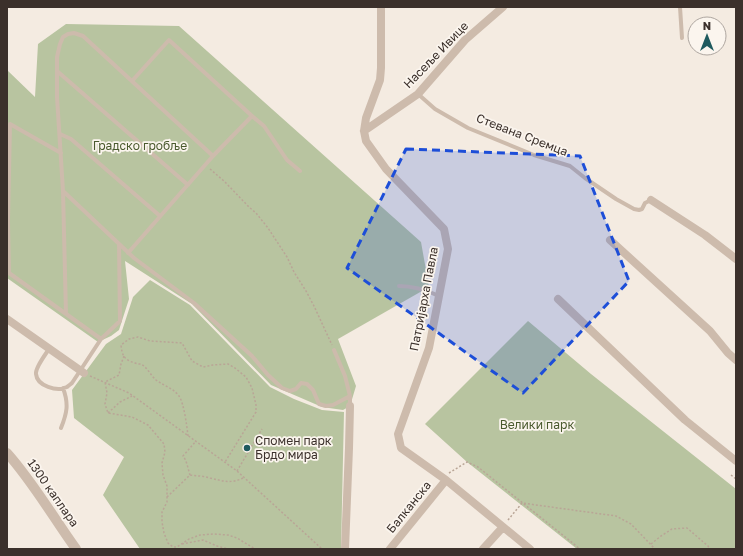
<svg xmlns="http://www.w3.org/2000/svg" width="743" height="556" font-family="'Golos Text',sans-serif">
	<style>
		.green { fill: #b8c4a0 }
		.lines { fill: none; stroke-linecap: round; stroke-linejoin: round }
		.path { stroke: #b9a596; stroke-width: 1.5; stroke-dasharray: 2 2; stroke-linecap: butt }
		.service { stroke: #cdbbac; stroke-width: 4 }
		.minor { stroke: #cdbbac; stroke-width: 8 }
		.tertiary { stroke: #cdbbac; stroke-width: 10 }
		.marked { fill: #1d4ed8; fill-opacity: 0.2; stroke: #1d4ed8; stroke-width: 3; stroke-dasharray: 8 5; stroke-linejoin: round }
		.poi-dot { fill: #1f5a5e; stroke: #fbf5ee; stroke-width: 1.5 }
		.labels { text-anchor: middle; stroke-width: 3.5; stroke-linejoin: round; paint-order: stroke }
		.street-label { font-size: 12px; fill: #3b302b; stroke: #fbf5ee }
		.park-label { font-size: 12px; fill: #4a5a2e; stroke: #fbf5ee }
		.poi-label { font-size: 12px; fill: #3b302b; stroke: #fbf5ee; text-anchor: start }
	</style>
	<rect width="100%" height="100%" fill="#f4ebe1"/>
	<path class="green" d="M66 24 179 26 421 242 429 287 338 339 356 386 350 406 343 410 322 407 271 385 192 304 125 261 129 299 119 330 111 336 98 342 7 278V70L35 97 38 44Z
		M150 280 190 305 270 387 294 399 322 410 344 412 341 549H140L103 495 124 457 74 418 72 390 106 344 121 334 133 297Z
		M528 321 591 374 736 489V549H577L467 462 425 424Z"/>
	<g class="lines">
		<path class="path" d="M210 169 224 181 249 207 256 213 268 228 287 257 294 272 306 291 314 306 332 345
			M124 356 121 364 119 375 105 382 107 393 105 404 108 413 132 417 148 425 164 444 165 452 162 463 163 475 167 486V502L162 512V522L164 533 168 543 173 547H177L189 539 200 535 214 534 228 535 237 538 255 549
			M90 376 129 393 237 471 322 549
			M108 413 120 402 132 396
			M188 436C187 427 184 403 179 396 173 388 164 386 156 380 151 376 148 368 141 364 139 364 137 364 135 363 124 360 122 355 121 345L129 339 138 337 150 341 182 343 192 361 203 367 213 365 228 364 235 368 246 377 252 388 256 405V412L225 462
			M237 471 262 429
			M449 473 467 462 478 467 580 549
			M190 475C188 469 187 461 183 456L196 441
			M731 475 736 479
			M167 497 190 475C197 476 204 476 210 478 223 481 231 484 243 478
			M508 520 522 503 616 516 631 524 655 549
			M182 544 203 540 217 546 228 549
			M651 544 661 536 672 529 687 528 708 546 710 549"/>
		<path class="service" d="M680 7 682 38
			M57 71 188 185
			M132 81 169 40 252 116 264 126 287 160 300 171
			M418 94 435 109 468 128 534 155 570 166 585 178 616 199 634 209 639 210 642 209 645 203 651 200
			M60 134 71 139 160 216
			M63 191 134 258 194 303 252 356 268 375 282 388 290 391 296 389 301 383 307 384 313 390 319 404 326 406 333 405 350 396V406
			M128 253 213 156 252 116
			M399 286C413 286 426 290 439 296
			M66 314 63 191 57 97V57L60 44 63 37 68 34 74 33 83 36 213 156
			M101 339 120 321 119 244
			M49 349C45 355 35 368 36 374 37 386 57 392 67 387 68 386 71 384 72 383L101 339 9 273 8 221 10 124 61 153
			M334 350 345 376 350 396
			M61 428C67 413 69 404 63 388"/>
		<path class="minor" d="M381 7V68L380 80 366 118 364 131 366 141 386 169 444 229 448 249 429 348 398 434 401 448 446 480 530 549
			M364 131 418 94 465 40 503 7
			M651 200 705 235 736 259
			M610 240 710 331 728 353 736 360
			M558 299 685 420 736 461
			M7 319 84 373
			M345 549 349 448 350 406
			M390 549 446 480
			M483 549 503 527"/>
		<path class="tertiary" d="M7 453C33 482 53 517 76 549"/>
	</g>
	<path class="marked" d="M406 149 580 156 629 281 523 393 347 268Z"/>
	<circle class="poi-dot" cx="247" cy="448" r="4"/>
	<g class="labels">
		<g class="street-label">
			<text transform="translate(436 55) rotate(-46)" y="4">Насеље Ивице</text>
			<text transform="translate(522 135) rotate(21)" y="4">Стевана Сремца</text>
			<text transform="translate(424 299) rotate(-79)" y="4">Патријарха Павла</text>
			<text transform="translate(53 493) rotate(55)" y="4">1300 каплара</text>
			<text transform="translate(409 507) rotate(-51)" y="4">Балканска</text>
		</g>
		<g class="park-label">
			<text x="140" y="150">Градско гробље</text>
			<text x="537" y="429">Велики парк</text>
		</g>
		<g class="poi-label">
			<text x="255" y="445">Спомен парк<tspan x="255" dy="14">Брдо мира</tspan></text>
		</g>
	</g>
	<rect width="743" height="556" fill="none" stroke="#3b302b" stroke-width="16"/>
	<g transform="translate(707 36)"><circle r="19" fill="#fbf5ee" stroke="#aea6a0"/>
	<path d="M0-3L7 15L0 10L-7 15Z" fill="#1f5a5e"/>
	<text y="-6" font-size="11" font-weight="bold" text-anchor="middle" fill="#3b302b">N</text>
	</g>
</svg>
